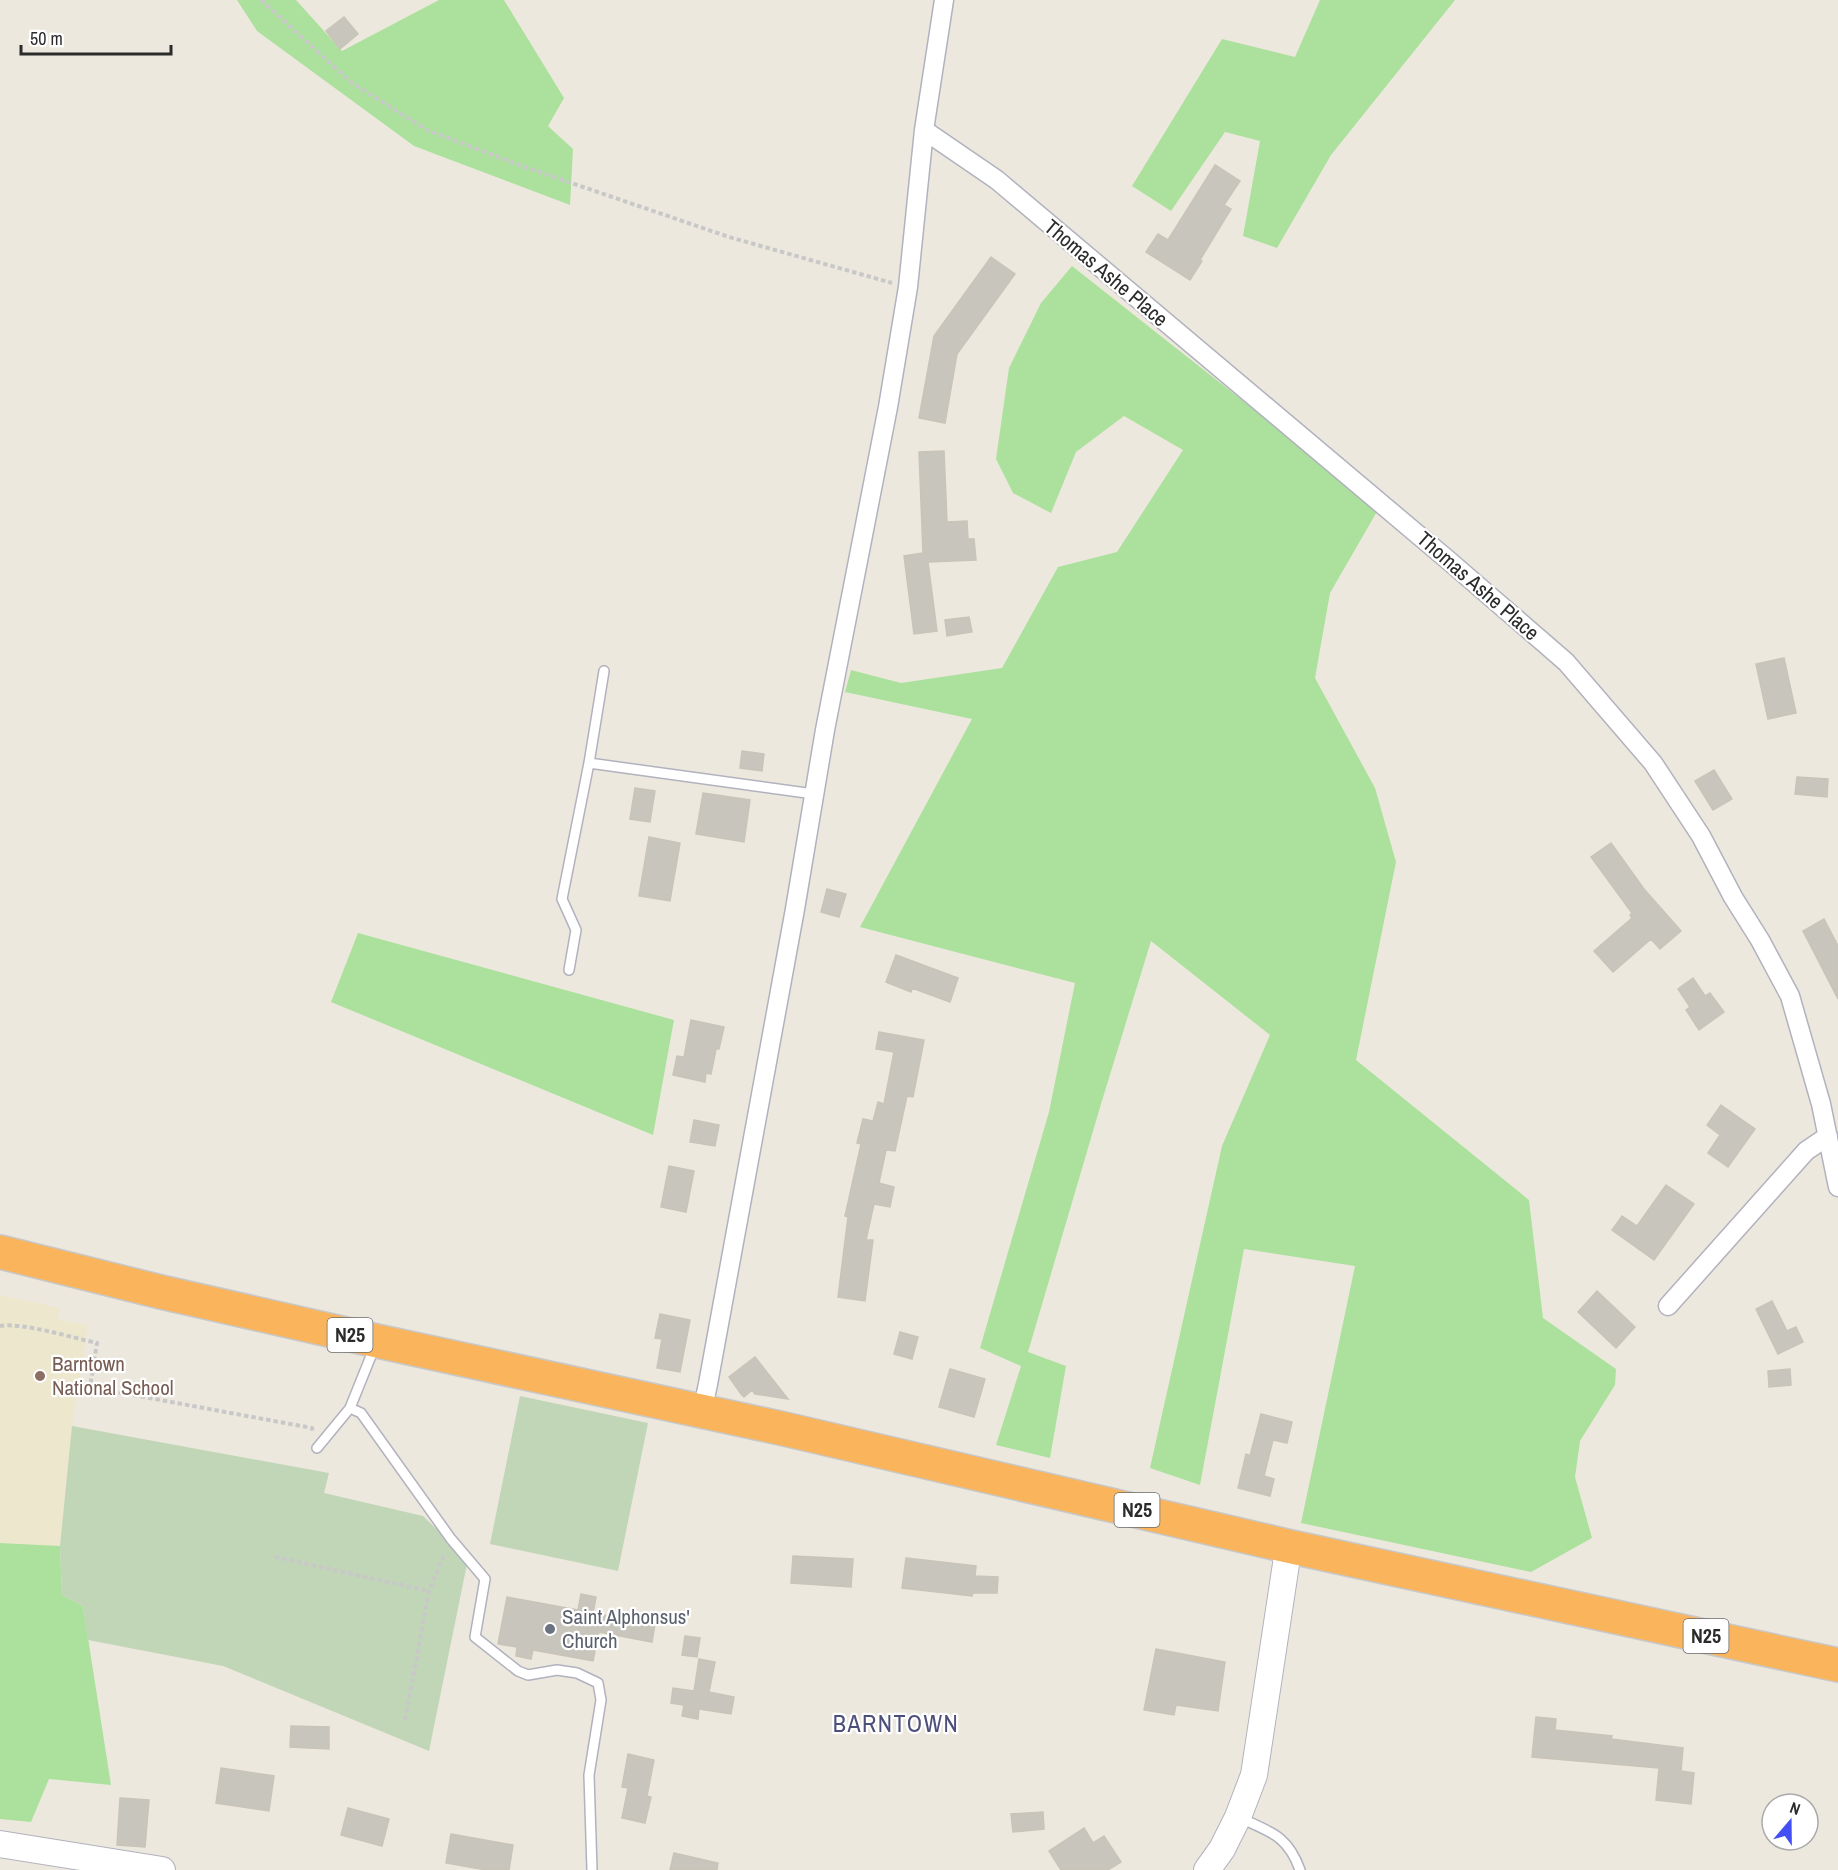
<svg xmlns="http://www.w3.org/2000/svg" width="1838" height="1870" font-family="'Archivo Narrow',sans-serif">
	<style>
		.education { fill: #ede7ce }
		.green { fill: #abe19c }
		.cemetery { fill: #c1d6b6 }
		.building { fill: #c8c5bd; stroke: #c8c4b7; stroke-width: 1.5 }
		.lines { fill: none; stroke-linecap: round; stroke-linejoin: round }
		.lane-casing { stroke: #b1b2be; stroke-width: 12 }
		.street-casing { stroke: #b1b2be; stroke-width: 21 }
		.secondary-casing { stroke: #b1b2be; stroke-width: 28 }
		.highway-casing { stroke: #c8c8c8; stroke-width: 36 }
		.path { stroke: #c8c8c8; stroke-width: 4; stroke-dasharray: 4.5 3; stroke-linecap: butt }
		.lane { stroke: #fff; stroke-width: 9 }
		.street { stroke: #fff; stroke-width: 18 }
		.secondary { stroke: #fff; stroke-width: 26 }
		.highway { stroke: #f9b45c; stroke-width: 33 }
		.education-dot { fill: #8d6e63; stroke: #fff; stroke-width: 2 }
		.worship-dot { fill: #6b7280; stroke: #fff; stroke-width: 2 }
		.labels { text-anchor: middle; stroke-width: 4.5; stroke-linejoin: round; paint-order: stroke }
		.shield { fill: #fff; stroke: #6b6b6b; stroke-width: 1.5 }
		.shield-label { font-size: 20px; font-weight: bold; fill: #2b2b2b }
		.street-label { font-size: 21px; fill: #2b2b2b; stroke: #fff }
		.education-label { font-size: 21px; fill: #785e54; stroke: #fff; text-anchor: start }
		.worship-label { font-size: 21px; fill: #5b616d; stroke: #fff; text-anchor: start }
		.quarter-label { font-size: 24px; letter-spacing: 1.5px; fill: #4d4f7b; stroke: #fff }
	</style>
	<rect width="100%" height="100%" fill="#ede8de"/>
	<path class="education" d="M0 1295 60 1308 58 1319 88 1326 72 1426 60 1546 0 1543Z"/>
	<path class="green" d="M237 0H296L342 51 439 0H504L564 98 548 126 573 149 570 205 414 146 257 31Z
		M1320 0H1455L1331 155 1277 248 1243 236 1260 141 1225 132 1171 211 1132 186 1222 39 1295 57Z
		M1072 266 1379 508 1330 593 1315 678 1375 788 1396 862 1356 1060 1529 1200 1543 1318 1616 1369 1615 1385 1580 1441 1575 1477 1592 1538 1531 1572 1301 1523 1355 1266 1244 1249 1200 1485 1150 1468 1222 1146 1270 1035 1151 941 1101 1104 1028 1352 1066 1366 1050 1458 996 1445 1021 1366 980 1348 1049 1112 1075 983 860 927 972 719 845 692 851 670 901 683 1002 668 1058 567 1117 552 1183 450 1124 416 1076 452 1051 513 1013 493 996 459 1009 368 1041 303Z
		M358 933 674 1020 653 1135 331 1002Z
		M0 1543 60 1546 62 1595 83 1606 111 1785 49 1779 31 1822 0 1819Z"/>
	<path class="cemetery" d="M520 1396 648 1423 618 1571 490 1544Z
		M72 1426 329 1473 324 1493 423 1516 468 1559 429 1751 223 1666 88 1640 83 1606 62 1595 60 1546Z"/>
	<path class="building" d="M344 17 358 34 340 49 326 31Z
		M1215 165 1240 181 1224 205 1231 209 1200 260 1202 261 1190 280 1146 252 1158 234 1168 240Z
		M991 257 1015 274 957 354 945 423 919 418 934 336Z
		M944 451 947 522 967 521 968 539H974L976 560 928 562 937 631 914 634 904 556 923 553 919 452Z
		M969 617 972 632 947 636 945 620Z
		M1784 658 1796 713 1768 719 1756 664Z
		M742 751 764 754 762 771 740 768Z
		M1714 770 1732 799 1713 810 1695 781Z
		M1797 777 1828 779 1827 797 1795 794Z
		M635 788 655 791 650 822 630 819Z
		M703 793 750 800 744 842 696 834Z
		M649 837 680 843 670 901 639 896Z
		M1611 843 1644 889 1681 931 1660 949 1651 939 1613 972 1594 951 1632 918 1630 915 1632 913 1591 857Z
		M827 889 846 894 839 917 821 912Z
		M1824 919 1838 946V999L1803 931Z
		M896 955 958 978 950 1002 912 988 911 992 886 982Z
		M1693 978 1705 996 1710 993 1724 1012 1699 1030 1686 1010 1690 1007 1678 989Z
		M691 1020 724 1027 719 1049H716L711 1074 706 1073 705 1082 673 1075 677 1056 684 1057Z
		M879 1032 924 1040 913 1097 907 1096 895 1151 886 1150 879 1183 894 1187 890 1207 874 1204 866 1240H873L865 1301 838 1297 848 1217 845 1216 861 1144 857 1143 863 1119 873 1121 878 1102 884 1104 894 1052 876 1049Z
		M1721 1105 1755 1129 1728 1167 1708 1153 1720 1135 1707 1125Z
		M694 1120 719 1125 715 1146 690 1142Z
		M669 1166 694 1171 686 1212 661 1207Z
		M1666 1185 1694 1204 1654 1260 1612 1230 1622 1216 1637 1226Z
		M1597 1291 1635 1327 1616 1348 1578 1312Z
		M1772 1301 1787 1331 1796 1327 1803 1342 1778 1354 1756 1309Z
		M660 1314 690 1320 680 1372 657 1368 662 1339 655 1338Z
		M900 1332 918 1337 912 1359 894 1354Z
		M755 1357 788 1399 755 1394 752 1390 744 1397 741 1394 729 1377Z
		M950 1369 985 1379 974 1417 939 1407Z
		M1790 1369 1791 1385 1769 1387 1768 1371Z
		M1261 1414 1292 1422 1287 1443 1273 1440 1264 1476 1274 1479 1270 1496 1238 1488 1246 1454 1250 1456Z
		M793 1556 853 1559 851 1587 791 1583Z
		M906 1558 976 1566 975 1576 998 1577 997 1593H973L972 1596 902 1588Z
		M581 1594 596 1597 593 1613 655 1624 652 1642 599 1632 593 1661 533 1650 531 1659 516 1656 517 1647 498 1644 507 1597 578 1610Z
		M685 1636 700 1638 697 1657 682 1655Z
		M1156 1649 1225 1662 1218 1711 1176 1705 1174 1715 1144 1710Z
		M699 1659 715 1662 709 1692 734 1697 731 1714 699 1709 698 1719 682 1716 684 1705 671 1703 673 1688 694 1691Z
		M1536 1717 1556 1719 1555 1730 1612 1736 1611 1739 1683 1748 1681 1771 1694 1773 1691 1804 1656 1800 1659 1768 1532 1757Z
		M291 1726 329 1727V1749L290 1747Z
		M628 1754 654 1760 647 1796 651 1797 645 1823 622 1818 628 1788 622 1787Z
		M221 1768 274 1776 269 1811 216 1803Z
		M120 1798 149 1800 145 1847 117 1845Z
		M348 1808 389 1819 382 1846 341 1835Z
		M1043 1812 1044 1829 1013 1832 1011 1814Z
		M1084 1828 1093 1843 1104 1836 1121 1862 1108 1870H1061L1049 1851Z
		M451 1834 513 1845 509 1870H486L446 1863Z
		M674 1853 718 1863 717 1870H670Z"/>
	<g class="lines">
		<g class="lane-casing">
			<path id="lane" d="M589 763 814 794
				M569 970 576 930 562 899 589 763 604 671
				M375 1346 350 1408 361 1413 451 1539 485 1579 475 1637 518 1671 528 1675 557 1670 577 1673 598 1683 601 1700 589 1775 592 1870
				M317 1448 350 1408
				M1240 1818C1271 1832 1288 1836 1300 1870"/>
		</g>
		<g class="street-casing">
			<path id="street" d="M924 130 997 180 1448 560 1566 662 1653 763 1701 836 1733 897 1760 940 1790 996 1821 1104 1838 1187
				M1668 1306 1806 1151 1828 1136
				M702 1412 708 1384 795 909 825 730 888 407 908 287 924 130 944 0"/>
		</g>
		<g class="secondary-casing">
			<path id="secondary" d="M0 1844 162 1870
				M1207 1870 1222 1849 1238 1817 1254 1775 1286 1564 1287 1546"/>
		</g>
		<g class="highway-casing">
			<path id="highway" d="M0 1252 161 1292 377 1341 780 1428 1287 1546 1838 1665"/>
		</g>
		<path class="path" d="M261 0 352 83 427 130 522 166 729 237 892 283
			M0 1326C22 1322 73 1338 97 1343L90 1387 312 1428 313 1433
			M275 1557 429 1591
			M405 1720 429 1591 445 1553"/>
		<use href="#lane" class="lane"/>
		<use href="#street" class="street"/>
		<use href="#secondary" class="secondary"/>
		<use href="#highway" class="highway"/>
	</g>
	<circle class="education-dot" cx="40" cy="1376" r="6"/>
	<circle class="worship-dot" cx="550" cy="1629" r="6"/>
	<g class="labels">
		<g class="shield">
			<rect x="327.5" y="1318" width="45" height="34" rx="4.5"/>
			<rect x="1114.5" y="1493" width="45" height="34" rx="4.5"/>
			<rect x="1683.5" y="1619" width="45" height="34" rx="4.5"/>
		</g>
		<g class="shield-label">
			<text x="350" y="1342">N25</text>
			<text x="1137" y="1517">N25</text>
			<text x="1706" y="1643">N25</text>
		</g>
		<g class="street-label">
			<text transform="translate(1106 273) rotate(40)" y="7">Thomas Ashe Place</text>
			<text transform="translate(1478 586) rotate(41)" y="7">Thomas Ashe Place</text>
		</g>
		<g class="education-label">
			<text x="52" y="1371">Barntown<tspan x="52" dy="24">National School</tspan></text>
		</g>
		<g class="worship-label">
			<text x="562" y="1624">Saint Alphonsus'<tspan x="562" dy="24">Church</tspan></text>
		</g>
		<g class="quarter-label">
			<text x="896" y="1732">BARNTOWN</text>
		</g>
	</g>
	<g transform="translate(1790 1822) rotate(20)"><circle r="28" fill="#ffffff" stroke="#aaaaaa" stroke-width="1.5"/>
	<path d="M0-4.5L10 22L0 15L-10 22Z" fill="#434ef4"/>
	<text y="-9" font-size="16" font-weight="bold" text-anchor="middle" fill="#2b2b2b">N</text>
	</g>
	<path d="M21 45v9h150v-9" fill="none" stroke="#2b2b2b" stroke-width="3"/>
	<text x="30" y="45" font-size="18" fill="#2b2b2b" stroke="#ffffff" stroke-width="4.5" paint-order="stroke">50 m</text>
</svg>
